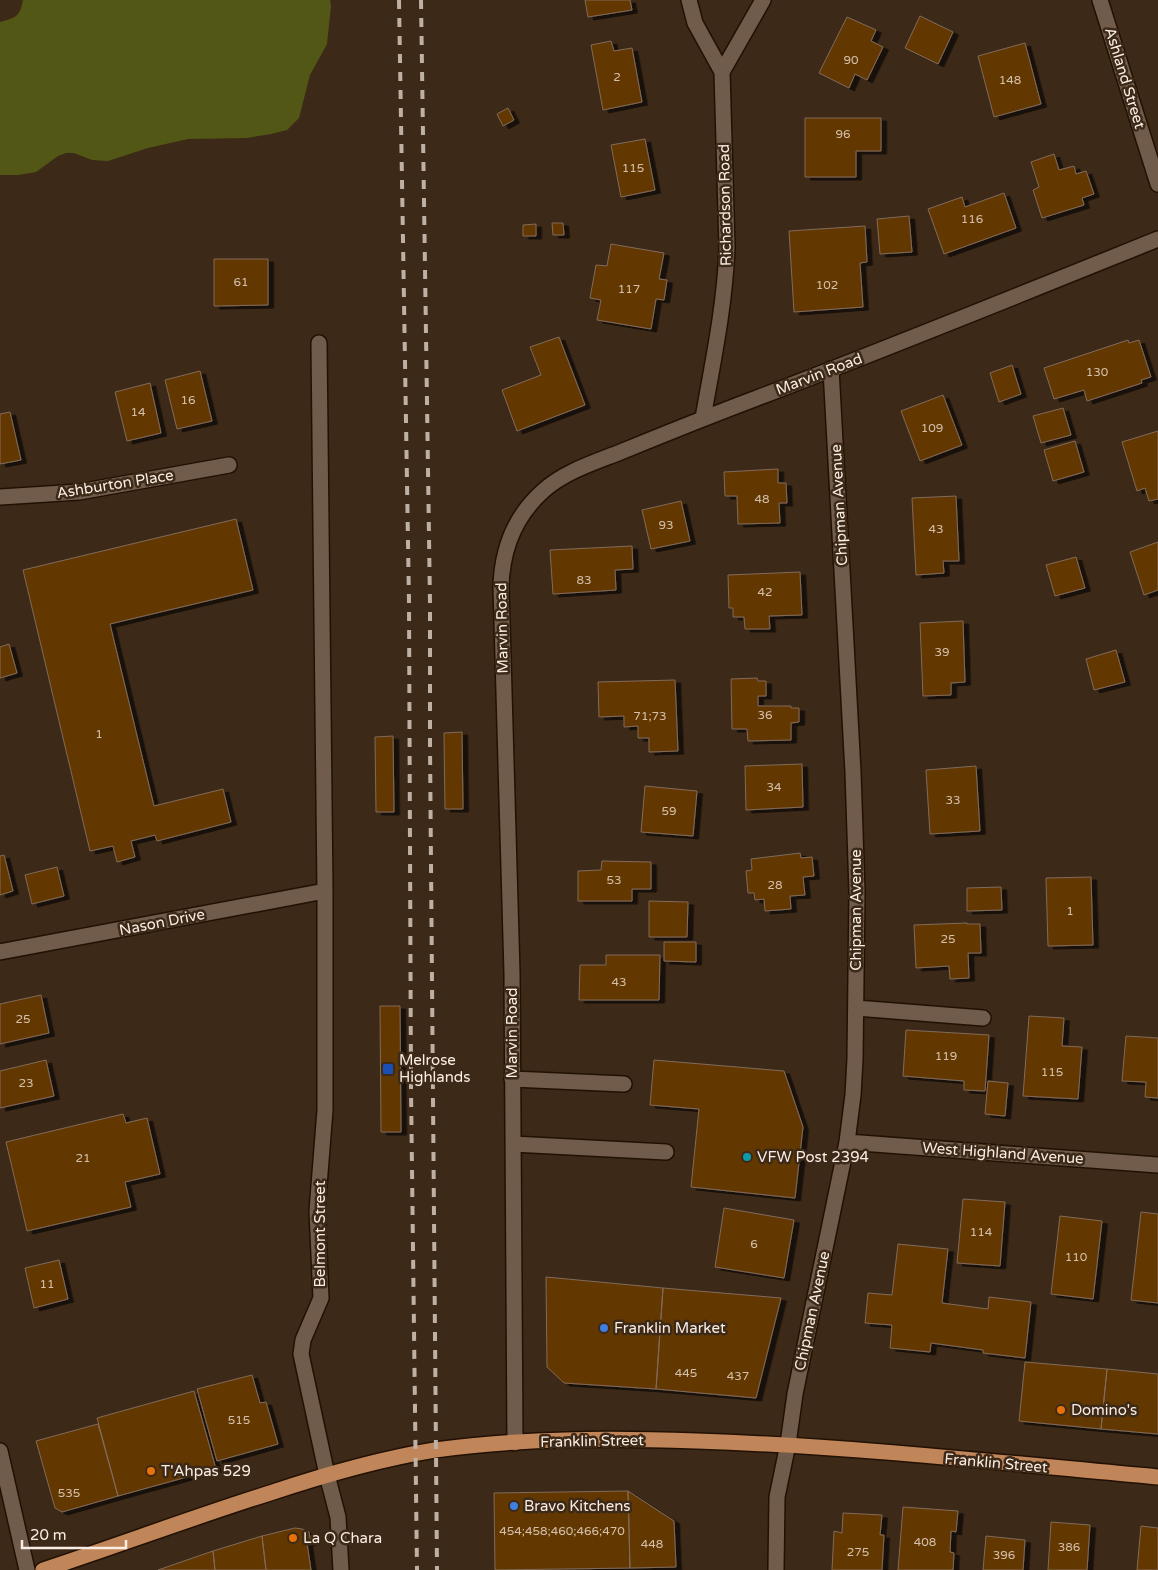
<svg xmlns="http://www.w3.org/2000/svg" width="1158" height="1570" font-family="'Varela Round',sans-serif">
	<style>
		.forest { fill: #525716 }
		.building { fill: #643706; stroke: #816b59; filter: url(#shadow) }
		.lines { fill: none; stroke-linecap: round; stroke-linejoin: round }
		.minor-casing { stroke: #221103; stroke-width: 18 }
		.major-casing { stroke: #221103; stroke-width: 18 }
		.minor { stroke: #715b4a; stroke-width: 15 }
		.major { stroke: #c0865a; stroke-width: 15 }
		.rail { stroke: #bfb0a4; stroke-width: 4; stroke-dasharray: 9 9; stroke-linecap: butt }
		.transit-dot { fill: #1a4fb4; stroke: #3c2918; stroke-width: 2 }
		.culture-dot { fill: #0f9aa8; stroke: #3c2918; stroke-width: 2 }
		.shop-dot { fill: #3f7fe0; stroke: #3c2918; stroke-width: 2 }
		.food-dot { fill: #e8710a; stroke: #3c2918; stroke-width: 2 }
		.labels { text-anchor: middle; stroke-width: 5; stroke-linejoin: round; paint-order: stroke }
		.number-label { font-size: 12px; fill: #d4c0ac }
		.street-label { font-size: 15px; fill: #faede3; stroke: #3c2918 }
		.poi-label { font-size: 15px; fill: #faede3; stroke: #3c2918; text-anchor: start }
	</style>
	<defs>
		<filter id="shadow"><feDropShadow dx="5.5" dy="3" stdDeviation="0" flood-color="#0009"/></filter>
	</defs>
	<rect width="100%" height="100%" fill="#3c2918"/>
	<path class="forest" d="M23 0H330L331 6 327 44 310 75 299 118 287 130 271 134 247 138 188 139 148 148 108 161 92 160 74 153H66L58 156 36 172 18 175H0V22C15 18 20 17 23 0Z"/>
	<path class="building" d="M585 0H630L632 10 588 17Z
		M920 16 953 32 938 64 905 48Z
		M847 17 876 30 871 41 883 47 867 80 855 74 849 88 819 73Z
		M611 41 614 51 632 48 642 102 603 110 591 45Z
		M1025 43 1041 104 994 117 978 56Z
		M508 108 514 120 503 126 497 114Z
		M805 118H881V151H856V177H805Z
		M645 139 655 190 621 197 611 145Z
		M1054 154 1059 170 1074 166 1076 174 1086 171 1094 194 1082 198 1084 205 1042 218 1033 190 1039 187 1031 162Z
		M1004 193 1016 228 944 254 928 209 962 197 965 207Z
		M909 216 912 252 880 254 877 219Z
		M552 223H563L564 235H553Z
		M536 224V236H523V225Z
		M865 226 867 262 860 263 863 307 794 312 789 231Z
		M611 244 664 253 659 279 667 280 664 300 656 299 651 329 597 320 601 300 590 298 596 265 607 266Z
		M214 259H268V305L214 306Z
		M559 337 585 405 517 431 502 390 541 375 530 347Z
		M1128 340 1129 343 1139 340 1151 377 1141 380 1142 383 1087 401 1084 390 1054 399 1044 368Z
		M1012 365 1021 394 999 402 990 373Z
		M200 371 212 421 177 429 165 380Z
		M150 383 161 433 127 441 115 392Z
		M943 395 962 445 920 461 901 411Z
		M1063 408 1071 435 1041 443 1033 416Z
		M10 412 21 460 0 464V414Z
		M1158 431V499L1149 501 1145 488 1137 491 1122 442Z
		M1075 441 1084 472 1053 481 1044 450Z
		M778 469V483H786L787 503H779L780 523 738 524 737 496H725L724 472Z
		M956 496 959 561H943L944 573 916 575 912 498Z
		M681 501 690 541 651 549 642 510Z
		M236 519 253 590 110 624 154 806 223 789 231 822 157 841 155 835 131 841 135 857 117 862 113 846 90 851 23 570Z
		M1158 542V590L1144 595 1130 552Z
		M632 546 633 569 615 570 616 590 553 594 550 550Z
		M1076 557 1085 588 1055 596 1046 565Z
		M800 572 802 615 769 616 770 629H745L744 617H733V608H729L728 575Z
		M963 621 965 682 951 683V695L923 696 920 623Z
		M9 644 17 673 0 678V647Z
		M1116 650 1125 682 1094 690 1086 659Z
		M757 678 758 681H766V696H758V706H791V708H799V722L791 723V740L748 741 747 729H732L731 679Z
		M675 680 678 751 649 752V738H638V726L624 727V716L599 717 598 682Z
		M462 732 463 809H445L444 733Z
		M393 736 394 812H376L375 737Z
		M802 764 803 807 746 810 745 766Z
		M976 766 980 831 930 834 926 770Z
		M645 786 697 791 693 836 641 832Z
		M800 853 801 858 812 857 814 876 803 877 805 895 790 896 791 909 765 911 764 899 755 900 754 893H748L746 871 752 870 751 859Z
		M4 855 13 891 0 895V856Z
		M602 861 651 862V889H632V901H578V871L601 870Z
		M57 867 64 896 32 904 25 875Z
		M1091 877 1093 945 1048 946 1046 878Z
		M1001 887 1002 910 967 911V888Z
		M649 901 688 902 687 937H649Z
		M967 923V924H980L981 953H968L969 978 950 979 949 966 916 968 914 925Z
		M664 942H696V962L664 961Z
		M606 955H660L659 1000H579L580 965H606Z
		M41 995 49 1033 0 1044V1004Z
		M380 1006H400L401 1132H381Z
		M1029 1016 1064 1018 1062 1046 1082 1047 1078 1099 1023 1096Z
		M906 1030 989 1035 985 1091 964 1090V1081L903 1076Z
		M1126 1036 1158 1038V1098L1145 1097 1146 1082 1122 1081Z
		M46 1060 54 1096 0 1108V1071Z
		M654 1060 784 1071 803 1127 795 1198 691 1187 699 1109 650 1105Z
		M988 1081 1008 1083 1005 1116 985 1114Z
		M123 1114 126 1123 147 1118 160 1174 125 1182 131 1207 27 1231 6 1142Z
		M963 1199 1005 1202 1000 1266 957 1263Z
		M724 1208 794 1220 784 1278 715 1267Z
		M1141 1212 1158 1214V1303L1131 1300Z
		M1060 1216 1102 1221 1093 1299 1051 1294Z
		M898 1244 948 1249 942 1303 988 1309 989 1297 1031 1302 1025 1358 983 1353V1350L931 1343 930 1352 890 1348 892 1325 865 1323 868 1293 892 1295Z
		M59 1260 68 1299 34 1308 25 1268Z
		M546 1277 663 1288 656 1389 564 1383 547 1367Z
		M663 1288 781 1298 756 1398 656 1389Z
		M1025 1362 1107 1369 1101 1429 1019 1421Z
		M1107 1369 1158 1374V1434L1101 1429Z
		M252 1375 260 1403 266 1402 278 1444 217 1461 197 1389Z
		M194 1391 216 1469 118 1496 97 1418Z
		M98 1424 118 1496 62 1512 55 1508 36 1441Z
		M628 1491 674 1521 676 1567 630 1568Z
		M628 1491 630 1568 495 1570 494 1493Z
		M903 1507 958 1511 956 1532 951 1531 950 1552 954 1553 953 1570H898Z
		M843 1513 882 1515 880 1535H884L882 1570H832L834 1531 842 1533Z
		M1051 1522 1090 1525 1087 1570H1048Z
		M1141 1526 1158 1528V1570H1137Z
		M295 1528 302 1529 309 1532 311 1542 307 1543 311 1570H266L262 1536Z
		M262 1536 266 1570H215L213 1551Z
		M986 1536 1025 1540 1023 1570H983Z
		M213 1551 215 1570H158Z"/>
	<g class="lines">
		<g class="minor-casing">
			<path id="minor" d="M689 0 695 23 722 72
				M1100 0 1158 184
				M319 343 325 891V1110L317 1211 321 1298 303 1340 301 1354 327 1475 338 1517 341 1570
				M703 418C713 361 725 305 727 247L722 72 763 0
				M0 497 79 492 229 465
				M0 952 325 891
				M856 1008 983 1018
				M512 1079 624 1084
				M847 1142 1158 1165
				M513 1144 666 1152
				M515 1443 512 973 501 587C502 550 515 516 543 491 565 471 596 462 623 451 667 433 712 415 757 398 891 347 1024 293 1158 239
				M0 1451 27 1570
				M776 1570 777 1497 788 1444 795 1394 847 1142 853 1095 855 1059 857 892 853 772 831 369"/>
		</g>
		<g class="major-casing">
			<path id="major" d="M43 1570C119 1545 194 1517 270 1493 324 1475 379 1459 435 1450 522 1438 610 1438 697 1441 851 1446 1005 1463 1158 1477"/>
		</g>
		<use href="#minor" class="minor"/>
		<use href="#major" class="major"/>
		<path class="rail" d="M399 0 409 602 411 1089 417 1570
			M421 0 430 603V746L437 1570"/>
	</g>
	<rect class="transit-dot" x="382" y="1063" width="12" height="12" rx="2.5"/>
	<circle class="culture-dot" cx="747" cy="1157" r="5"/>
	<g class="shop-dot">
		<circle cx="604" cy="1328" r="5"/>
		<circle cx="514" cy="1506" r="5"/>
	</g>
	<g class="food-dot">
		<circle cx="1061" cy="1410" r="5"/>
		<circle cx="151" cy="1471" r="5"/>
		<circle cx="293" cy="1538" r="5"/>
	</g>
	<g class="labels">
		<g class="number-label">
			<text x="851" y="64">90</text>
			<text x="617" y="81">2</text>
			<text x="1010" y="84">148</text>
			<text x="843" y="138">96</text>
			<text x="633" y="172">115</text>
			<text x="972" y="223">116</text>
			<text x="241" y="286">61</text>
			<text x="827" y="289">102</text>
			<text x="629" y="293">117</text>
			<text x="1097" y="376">130</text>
			<text x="188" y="404">16</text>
			<text x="138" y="416">14</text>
			<text x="932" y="432">109</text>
			<text x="762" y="503">48</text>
			<text x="666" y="529">93</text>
			<text x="936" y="533">43</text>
			<text x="584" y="584">83</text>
			<text x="765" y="596">42</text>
			<text x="942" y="656">39</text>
			<text x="765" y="719">36</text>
			<text x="650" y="720">71;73</text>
			<text x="99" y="738">1</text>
			<text x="774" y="791">34</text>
			<text x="953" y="804">33</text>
			<text x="669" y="815">59</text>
			<text x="614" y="884">53</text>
			<text x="775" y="889">28</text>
			<text x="1070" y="915">1</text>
			<text x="948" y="943">25</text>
			<text x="619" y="986">43</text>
			<text x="23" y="1023">25</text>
			<text x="946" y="1060">119</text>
			<text x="1052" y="1076">115</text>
			<text x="26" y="1087">23</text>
			<text x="83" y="1162">21</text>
			<text x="981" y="1236">114</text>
			<text x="754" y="1248">6</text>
			<text x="1076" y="1261">110</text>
			<text x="47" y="1288">11</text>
			<text x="686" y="1377">445</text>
			<text x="738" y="1380">437</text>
			<text x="239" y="1424">515</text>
			<text x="69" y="1497">535</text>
			<text x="562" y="1535">454;458;460;466;470</text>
			<text x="925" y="1546">408</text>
			<text x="652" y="1548">448</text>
			<text x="1069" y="1551">386</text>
			<text x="858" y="1556">275</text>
			<text x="1004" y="1559">396</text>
		</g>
		<g class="street-label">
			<text transform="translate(1125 78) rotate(73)" y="5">Ashland Street</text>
			<text transform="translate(725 205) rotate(-91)" y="5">Richardson Road</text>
			<text transform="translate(819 374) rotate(-21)" y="5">Marvin Road</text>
			<text transform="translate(115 484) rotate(-9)" y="5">Ashburton Place</text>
			<text transform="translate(839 505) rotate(-93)" y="5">Chipman Avenue</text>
			<text transform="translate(502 628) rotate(-91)" y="5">Marvin Road</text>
			<text transform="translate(856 910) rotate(-90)" y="5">Chipman Avenue</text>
			<text transform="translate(162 922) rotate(-11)" y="5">Nason Drive</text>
			<text transform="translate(512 1033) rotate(-90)" y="5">Marvin Road</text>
			<text transform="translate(1003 1153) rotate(4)" y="5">West Highland Avenue</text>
			<text transform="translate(320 1234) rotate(-90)" y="5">Belmont Street</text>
			<text transform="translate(812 1311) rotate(-78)" y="5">Chipman Avenue</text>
			<text transform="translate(592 1441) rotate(-1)" y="5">Franklin Street</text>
			<text transform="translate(996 1463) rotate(5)" y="5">Franklin Street</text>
		</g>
		<g class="poi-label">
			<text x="399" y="1065">Melrose<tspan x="399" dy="17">Highlands</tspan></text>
			<text x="757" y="1162">VFW Post 2394</text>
			<text x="614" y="1333">Franklin Market</text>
			<text x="1071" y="1415">Domino's</text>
			<text x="161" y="1476">T'Ahpas 529</text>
			<text x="524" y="1511">Bravo Kitchens</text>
			<text x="303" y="1543">La Q Chara</text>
		</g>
	</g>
	<path d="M22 1540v8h104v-8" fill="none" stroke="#faede3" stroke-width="2.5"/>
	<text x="30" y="1540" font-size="15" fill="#faede3" stroke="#3c2918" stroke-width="4" paint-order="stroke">20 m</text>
</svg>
